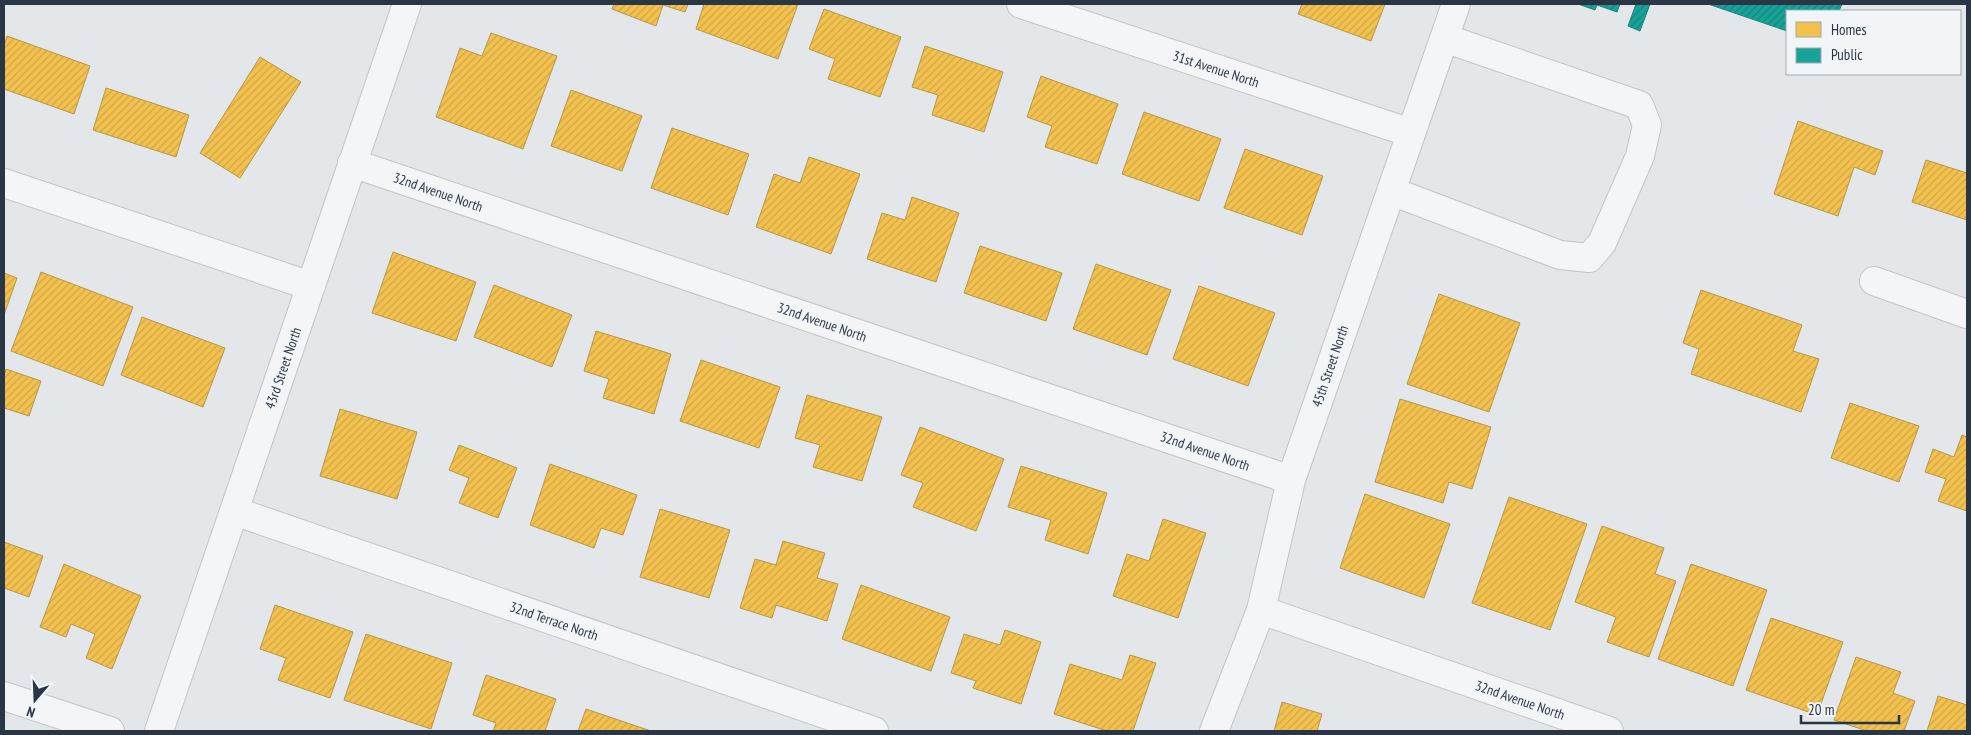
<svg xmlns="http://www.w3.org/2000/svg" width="1971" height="735" font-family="'PT Sans Narrow',sans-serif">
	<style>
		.homes { fill: url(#homes-hatch); stroke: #b6974b }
		.public { fill: url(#public-hatch); stroke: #1d827f }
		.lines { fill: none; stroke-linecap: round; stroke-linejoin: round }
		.minor-casing { stroke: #c2c5c7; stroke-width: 30 }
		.minor { stroke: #f3f5f6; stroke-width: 28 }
		.labels { text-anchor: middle; stroke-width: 5; stroke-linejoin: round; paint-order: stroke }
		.street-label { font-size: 14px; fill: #2a3644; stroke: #f2f5f8 }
	</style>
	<defs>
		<pattern id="homes-hatch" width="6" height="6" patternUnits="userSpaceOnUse" patternTransform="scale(1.25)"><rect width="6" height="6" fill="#f2c14e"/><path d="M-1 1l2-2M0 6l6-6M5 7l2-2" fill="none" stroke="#d0a645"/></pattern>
		<pattern id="public-hatch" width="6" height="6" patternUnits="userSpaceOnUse" patternTransform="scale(1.25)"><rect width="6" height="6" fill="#17a398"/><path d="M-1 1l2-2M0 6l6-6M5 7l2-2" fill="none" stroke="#15867e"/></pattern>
	</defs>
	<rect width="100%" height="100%" fill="#e4e7e9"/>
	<path class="homes" d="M614 4H688L685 12 663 5 656 26 612 9Z
		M704 4H798L778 59 696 29Z
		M1302 4H1385L1371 41 1298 14Z
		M824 9 901 37 880 97 828 79 835 59 809 49Z
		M491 33 557 56 523 149 436 117 460 48 482 56Z
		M7 36 90 66 74 114 4 89V46Z
		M925 46 1003 72 984 132 932 115 938 95 912 87Z
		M260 57 301 82 240 178 200 153Z
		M1041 76 1118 104 1097 164 1045 147 1052 126 1027 117Z
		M106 88 189 115 176 157 93 130Z
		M571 90 642 116 622 171 551 146Z
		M1144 112 1221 139 1199 201 1122 174Z
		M1798 121 1883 151 1875 175 1854 167 1838 216 1774 194Z
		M672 128 749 154 728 215 651 188Z
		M1245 149 1323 176 1302 235 1224 208Z
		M809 157 860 174 831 254 756 227 774 174 800 183Z
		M1926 160 1967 173V220L1912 202Z
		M912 197 959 213 936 282 867 259 882 213 905 220Z
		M980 246 1062 273 1046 321 964 293Z
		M393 252 476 282 456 341 372 313Z
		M1096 264 1171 290 1147 355 1073 329Z
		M41 272 133 307 103 386 11 351Z
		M4 273 17 278 4 315Z
		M494 285 572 315 552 367 474 337Z
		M1199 286 1275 313 1248 386 1173 359Z
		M1701 290 1802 325 1793 351 1819 359 1801 412 1691 374 1699 349 1683 343Z
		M1439 294 1520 323 1489 412 1407 384Z
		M142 317 225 348 203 407 121 375Z
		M596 331 671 354 654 414 603 398 609 379 584 371Z
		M701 360 780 387 759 448 680 421Z
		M6 369 41 381 29 416 4 408V375Z
		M807 395 882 417 862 481 813 467 820 445 795 438Z
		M1400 399 1491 427 1472 489 1449 482 1443 503 1375 482Z
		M1850 403 1919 426 1899 482 1831 458Z
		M340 409 417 432 397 499 320 476Z
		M920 427 1004 459 976 531 913 507 923 483 901 475Z
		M1962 435 1967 437V511L1938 501 1946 479 1925 472 1933 449 1954 457Z
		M459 445 517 468 498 518 459 503 469 478 449 470Z
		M550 464 637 495 623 535 601 528 594 548 530 525Z
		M1021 466 1107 493 1088 554 1045 540 1051 520 1008 507Z
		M1365 494 1450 524 1424 598 1340 568Z
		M1509 497 1587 524 1550 630 1472 603Z
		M660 509 730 530 709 598 640 577Z
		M1163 519 1206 533 1178 618 1113 596 1127 554 1149 561Z
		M1602 526 1664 548 1655 574 1676 581 1649 657 1607 642 1616 617 1575 602Z
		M783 541 825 553 817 578 838 584 827 621 776 605 772 618 740 608 755 559 776 565Z
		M4 542 43 556 29 597 4 588Z
		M64 564 141 596 112 669 86 658 95 634 71 624 66 637 40 627Z
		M1691 564 1767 590 1733 686 1658 659Z
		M861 585 950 617 931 671 842 639Z
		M275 605 353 632 330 698 278 680 286 658 260 649Z
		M1771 618 1843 642 1817 715 1746 690Z
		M1005 630 1041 642 1021 704 973 688 976 681 951 673 964 634 1000 645Z
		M366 634 452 663 431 729 344 700Z
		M1130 655 1156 663 1133 731H1107L1054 714 1070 664 1122 680Z
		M1856 657 1901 672 1893 693 1915 701 1904 731H1867L1834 720Z
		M486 675 556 699 545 731H493L496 723 473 715Z
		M1938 696 1967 705V731H1927Z
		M1282 702 1322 714 1317 731H1274Z
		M586 709 651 731H578Z"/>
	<path class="public" d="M1578 4H1620L1617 12 1597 5 1595 10Z
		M1636 4H1650L1640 31 1628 26Z
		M1708 4H1842L1839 11H1787V31Z"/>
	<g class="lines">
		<g class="minor-casing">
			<path id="minor" d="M1021 4 1411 133
				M352 163 1291 480
				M4 183 311 286
				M1391 191 1560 255 1589 258 1602 243 1640 156 1647 125 1639 105 1444 38
				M1874 281 1967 314
				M234 511 874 731
				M1261 610 1609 731
				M4 696 110 731
				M159 731 407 4
				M1214 731 1261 610 1291 480 1456 4"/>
		</g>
		<use href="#minor" class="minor"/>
	</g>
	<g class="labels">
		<g class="street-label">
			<text transform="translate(1216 69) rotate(18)" y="5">31st Avenue North</text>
			<text transform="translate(438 192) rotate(19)" y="5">32nd Avenue North</text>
			<text transform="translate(822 322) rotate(19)" y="5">32nd Avenue North</text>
			<text transform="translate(1330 366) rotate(-71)" y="5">45th Street North</text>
			<text transform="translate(283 368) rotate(-71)" y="5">43rd Street North</text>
			<text transform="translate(1205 451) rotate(19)" y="5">32nd Avenue North</text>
			<text transform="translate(554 621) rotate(19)" y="5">32nd Terrace North</text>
			<text transform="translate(1520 700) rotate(19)" y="5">32nd Avenue North</text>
		</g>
	</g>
	<rect width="1971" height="735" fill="none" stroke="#2a3644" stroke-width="10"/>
	<rect x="1786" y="10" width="175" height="65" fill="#f2f5f8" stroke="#a2a9b0"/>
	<rect x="1796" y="22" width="25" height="15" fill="#f2c14e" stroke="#a2a9b0"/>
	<text x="1831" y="35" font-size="15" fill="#2a3644">Homes</text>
	<rect x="1796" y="48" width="25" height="15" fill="#17a398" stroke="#a2a9b0"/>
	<text x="1831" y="60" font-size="15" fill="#2a3644">Public</text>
	<g transform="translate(35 700) rotate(199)" stroke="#f2f5f8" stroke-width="4" paint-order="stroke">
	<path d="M0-4L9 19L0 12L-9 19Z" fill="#2a3644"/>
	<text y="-8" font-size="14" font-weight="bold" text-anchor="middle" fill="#2a3644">N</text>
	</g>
	<path d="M1801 715v8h98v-8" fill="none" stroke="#2a3644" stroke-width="2.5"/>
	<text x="1808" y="715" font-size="15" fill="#2a3644" stroke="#f2f5f8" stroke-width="4" paint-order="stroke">20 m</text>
</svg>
